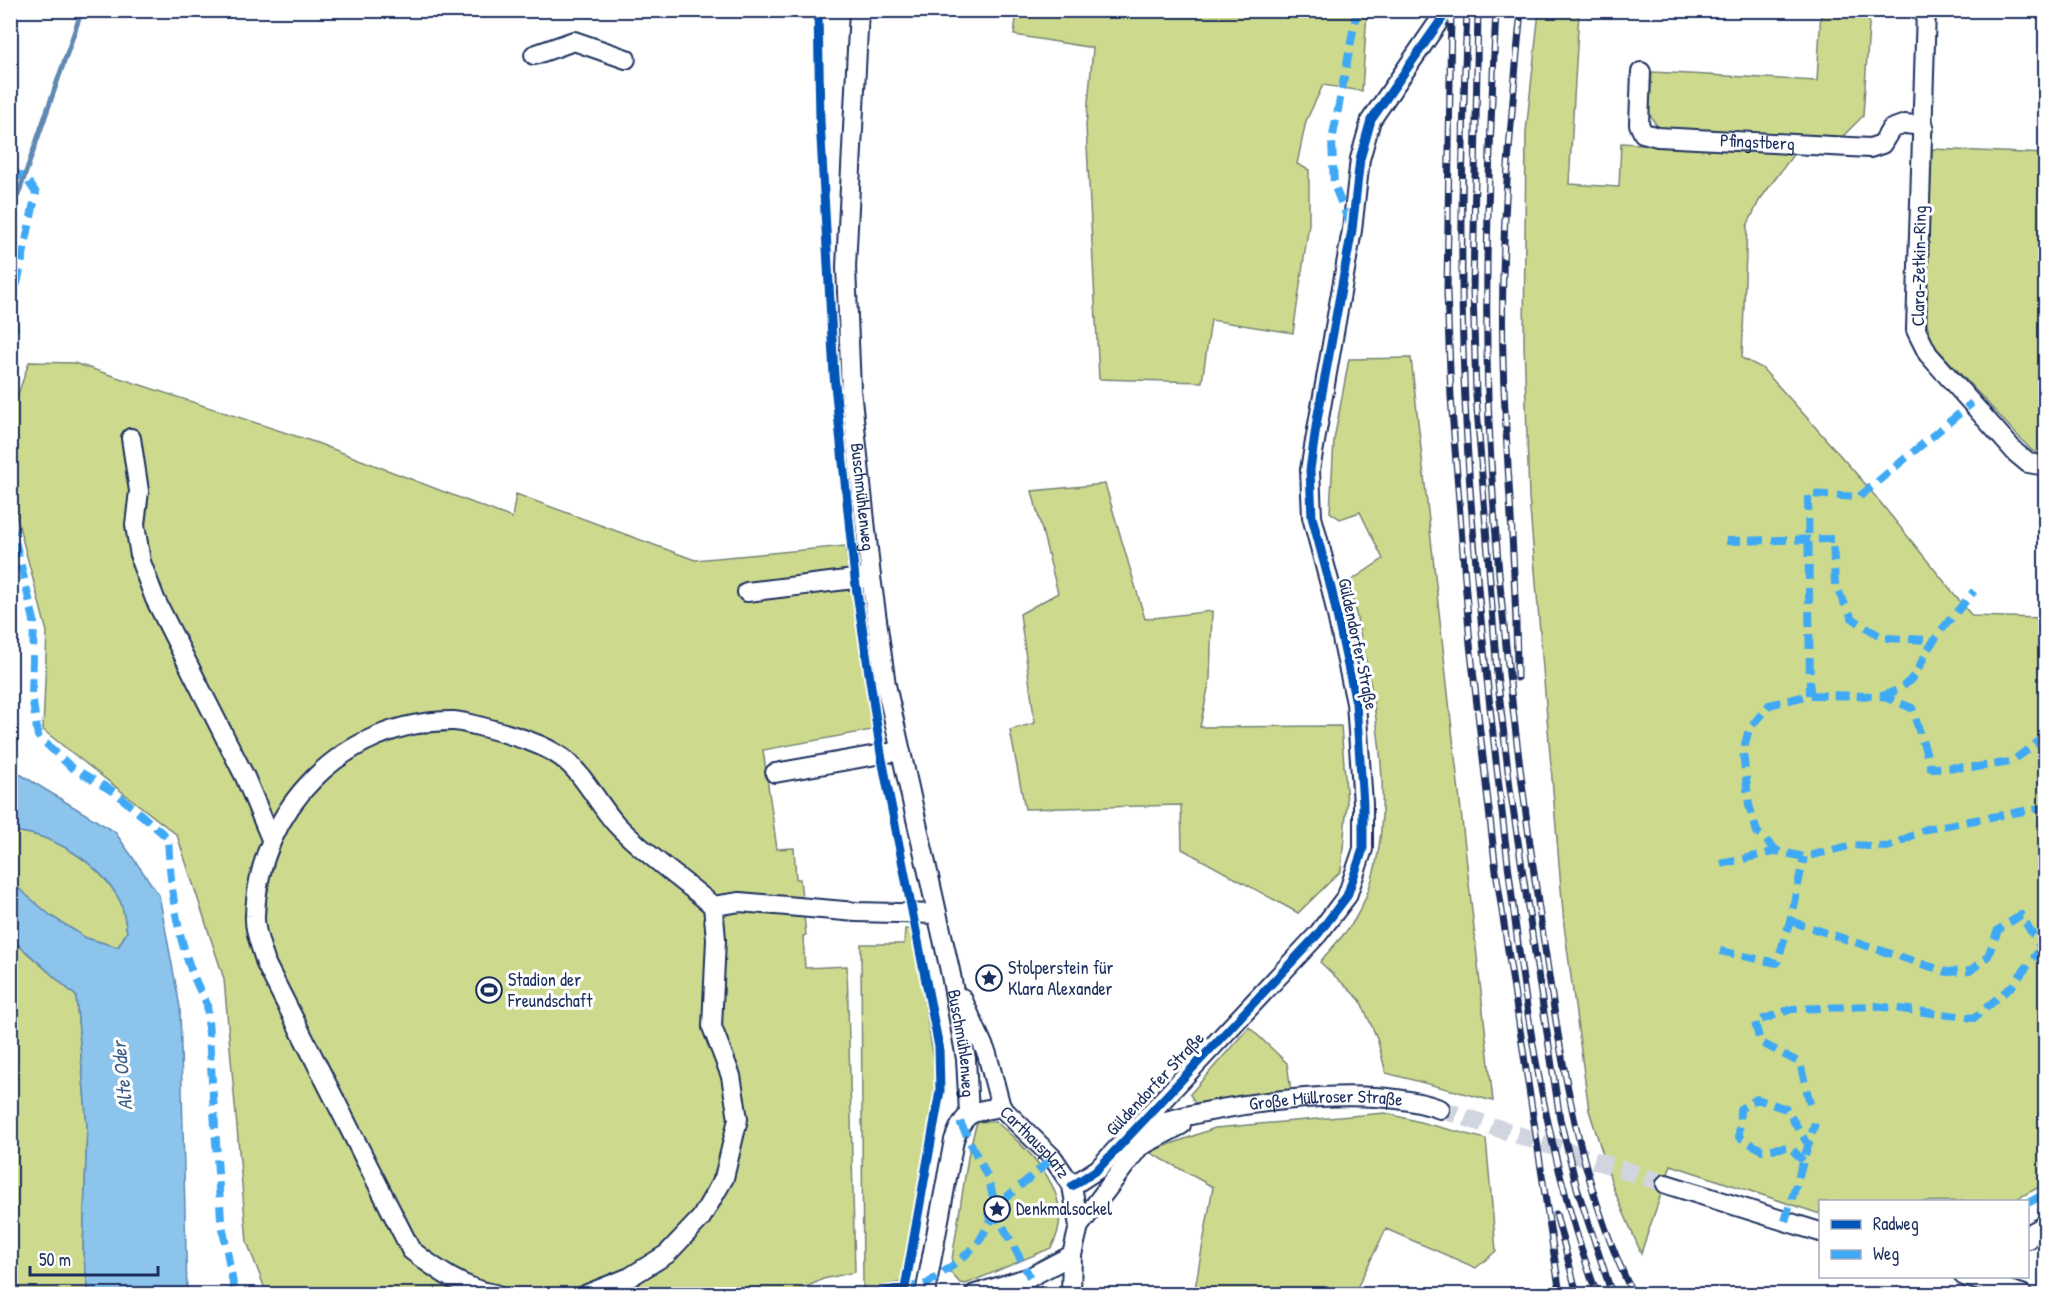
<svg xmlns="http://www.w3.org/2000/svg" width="2056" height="1305" font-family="'Patrick Hand',sans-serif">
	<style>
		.green { fill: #cdda8d; stroke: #748476; stroke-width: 1.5 }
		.water { fill: #8cc4eb; stroke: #5f88b3; stroke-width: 1.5 }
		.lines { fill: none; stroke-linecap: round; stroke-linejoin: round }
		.stream { stroke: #5f88b3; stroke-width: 5 }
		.minor-tunnel { stroke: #d1d5df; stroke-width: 18; stroke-dasharray: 18 9; stroke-linecap: butt }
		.minor-casing { stroke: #1b2f5e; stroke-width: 22 }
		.minor { stroke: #fff; stroke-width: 18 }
		.rail-casing { stroke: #1b2f5e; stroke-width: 7 }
		.rail { stroke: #fff; stroke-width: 4.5; stroke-dasharray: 14; stroke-linecap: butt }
		.quiet { stroke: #3fa9f5; stroke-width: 8; stroke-dasharray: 15 8; stroke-linecap: butt }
		.cycleway-casing { stroke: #fff; stroke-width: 13 }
		.cycleway { stroke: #0057b8; stroke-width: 9 }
		.labels { text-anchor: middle; stroke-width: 6; stroke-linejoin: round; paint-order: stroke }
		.street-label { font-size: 18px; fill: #1b2f5e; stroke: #fff }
		.poi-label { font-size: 18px; fill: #1b2f5e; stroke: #fff; text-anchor: start }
		.water-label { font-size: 20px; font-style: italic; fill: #3d5c88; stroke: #fff }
	</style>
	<rect width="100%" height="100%" fill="#fff"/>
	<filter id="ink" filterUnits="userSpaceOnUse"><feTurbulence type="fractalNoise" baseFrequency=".0167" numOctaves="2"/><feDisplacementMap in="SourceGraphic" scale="12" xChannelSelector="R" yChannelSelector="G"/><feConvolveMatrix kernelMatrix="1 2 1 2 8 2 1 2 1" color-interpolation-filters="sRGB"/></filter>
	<g filter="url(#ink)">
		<path class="green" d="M1017 11H1367L1362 91 1323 85 1306 121 1297 164 1309 170V224L1293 333 1211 320 1202 382 1099 379 1086 126 1093 48 1014 35Z
			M1539 11H1579L1569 184 1619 187 1621 143 1795 152 1759 201 1747 226 1742 358 1762 368 1809 420 1867 486 1972 616 2045 618V1184L2013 1201 1820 1202V1214L1671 1165 1641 1253 1614 1190 1589 1110 1564 925 1529 497 1524 342 1526 132Z
			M1821 11H1870L1863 116 1841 138 1659 129 1649 114 1652 72 1817 81Z
			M1932 149 2045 154V458L2031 450 1932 343 1925 316Z
			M1411 358 1493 1101 1386 1073 1377 1038 1360 1000 1320 962C1331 948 1346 934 1355 919 1409 828 1370 680 1349 582L1383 559 1360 512 1340 519 1330 512 1334 440 1349 359Z
			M29 362 74 363 317 443 512 518 516 494 695 560 845 546 872 730 763 750 777 849 794 848 796 879H800L806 935 803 936 805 968 847 966 855 1272 823 1279 792 1294H267L247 1242 224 979 177 835 43 730 47 632 11 496 10 418Z
			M1105 484 1145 619 1212 611 1210 679 1200 727 1341 726 1347 803 1341 871 1298 913 1182 849 1181 805 1025 809 1010 730 1035 723 1020 614 1058 593 1032 491Z
			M10 831C52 833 101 863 120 901 124 910 125 922 127 932L118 947 86 938 51 916 11 882Z
			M905 929H912L937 1078 933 1112 901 1282 863 1290 861 944H904Z
			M10 938 76 996 87 1126 83 1252 89 1294H11Z
			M1249 1027 1287 1063 1291 1091 1195 1103 1190 1094Z
			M1385 1113 1486 1139 1496 1251 1476 1268 1386 1229 1354 1294H1194L1213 1187 1149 1152 1215 1128Z
			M995 1121C1031 1151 1080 1197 1051 1248L966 1284 960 1283 950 1272 969 1151 977 1122Z"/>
		<path class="water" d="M10 768 115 832 159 895 180 1007 187 1294H89L83 1252 87 1126 76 996 11 938V882L51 916 86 938 118 947 127 932C125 922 124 910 120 901 100 863 52 833 11 831Z"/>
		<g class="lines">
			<path class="stream" d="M10 207 18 195 82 10"/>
			<path class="minor-tunnel" d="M1437 24 1448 10
				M1440 1109 1666 1184"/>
			<g class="minor-casing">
				<g id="minor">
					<path id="s1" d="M859 10 846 267 851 390 871 577 886 685 951 975 966 1059 969 1113"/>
					<path d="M1926 10 1916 330 1928 354 2016 453 2028 463 2046 466"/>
					<path d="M534 55 574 41 626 59"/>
					<path id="s2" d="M1641 72 1639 124 1643 133 1658 137 1870 148 1882 144 1891 129 1905 124 1924 126"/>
					<path d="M131 438 139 491 135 525 141 562 155 599 245 777 271 839"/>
					<path d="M747 592 871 577"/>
					<path d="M775 773 899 751"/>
					<path d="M713 906 740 902 856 912 937 914"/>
					<path id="s3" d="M962 998 987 1054 1001 1107 1053 1158 1072 1186 1079 1226 1072 1255 1071 1294"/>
					<path id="s4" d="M1137 1129C1217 1105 1361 1081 1440 1109"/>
					<path d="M1666 1184 1820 1232"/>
					<path d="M1072 1186 1098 1169 1318 934 1347 896 1363 849V804L1356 703 1332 592 1312 517 1310 470 1352 230 1360 159 1371 120 1437 24"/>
					<path d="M1079 1226 1139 1147 1181 1125"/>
					<path d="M2028 1239 2033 1232 2046 1225"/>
					<path d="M1964 1276 2022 1294"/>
					<path d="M495 1294C463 1289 437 1270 411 1250L266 964C262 949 254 931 255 916 258 808 345 720 454 721 467 722 481 727 494 730 515 736 543 744 561 757 582 771 598 804 616 824 642 852 683 880 713 906L716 939 712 1027 731 1076 738 1119 724 1178 701 1218 667 1254 630 1277 587 1294"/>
					<path d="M925 1294 954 1140C965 1110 972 1112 1001 1107"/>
					<path d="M975 1294 1030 1277 1072 1255"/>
				</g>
			</g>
			<use href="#minor" class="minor"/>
			<g class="rail-casing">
				<path id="rail" d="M1451 10 1447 292 1451 397 1470 644 1496 871 1560 1294
					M1467 10C1462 140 1459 271 1465 401 1471 536 1485 670 1501 803 1519 965 1540 1142 1597 1294
					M1478 10 1473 290 1476 395 1497 674 1510 788 1560 1119 1577 1188 1612 1294
					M1496 10C1490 139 1484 267 1488 396 1494 568 1515 739 1539 909 1559 1041 1574 1173 1633 1294
					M1517 678C1517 571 1506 466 1503 360 1500 243 1510 127 1521 10
					M1556 1214 1577 1294"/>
			</g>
			<use href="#rail" class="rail"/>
			<path class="quiet" d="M10 169 28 181 36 193 12 308 15 330 10 381
				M1350 224 1334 185 1332 141 1357 10
				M10 520 34 620 32 696 38 736 71 767 116 793 168 838C171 896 178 952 207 1004L221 1219 234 1289
				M1726 541 1833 539 1835 585 1852 618 1883 638 1933 640
				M1810 695 1808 494 1859 497 1972 403
				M1882 696C1921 683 1915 667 1935 639 1947 622 1961 607 1974 591
				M1777 851 1757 832 1749 805 1743 752 1749 729 1769 705 1810 695 1882 696 1912 708 1931 768 1977 767 2011 762 2046 736
				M1721 864 1777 851 1804 857 1853 845 1888 847 1926 829 2046 807
				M1790 921 1947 972 1970 971 1988 956 1998 930 2021 915 2041 948
				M1720 951 1777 963 1790 921 1804 857
				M1810 1104 1800 1063 1760 1042 1755 1022 1792 1009 1876 1006 1974 1018 2012 986 2046 942
				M960 1122 988 1178 994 1200
				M1803 1161 1790 1147 1762 1150 1739 1137 1740 1109 1757 1099 1786 1109 1808 1144
				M1002 1201 1053 1158
				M2028 1203 2046 1193
				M999 1219 1007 1209 1002 1201 994 1200 988 1205V1213L992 1219H999L1030 1277
				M1785 1221 1815 1123
				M10 1285 14 1294
				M901 1288 927 1284 959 1261 978 1243 992 1219"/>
			<g class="cycleway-casing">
				<path id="cycleway" d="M818 10 820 120 834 375 855 579 881 754 939 1047 940 1091 905 1288 870 1294
					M1072 1186 1098 1169 1318 934 1347 896 1363 849V804L1356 703 1332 592 1312 517 1310 470 1317 420 1352 230 1360 159 1371 120 1448 10"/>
			</g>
			<use href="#cycleway" class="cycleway"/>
		</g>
	</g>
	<defs>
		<g id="sight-ring" transform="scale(1.35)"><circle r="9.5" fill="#fff" stroke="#1b2f5e" stroke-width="1.5"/><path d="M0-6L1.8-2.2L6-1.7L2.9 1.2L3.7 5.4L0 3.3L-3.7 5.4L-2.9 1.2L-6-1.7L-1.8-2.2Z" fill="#1b2f5e"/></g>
		<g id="stadium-ring" transform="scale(1.35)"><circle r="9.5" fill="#fff" stroke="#1b2f5e" stroke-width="1.5"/><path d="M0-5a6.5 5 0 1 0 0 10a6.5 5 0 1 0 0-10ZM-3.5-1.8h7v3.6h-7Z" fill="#1b2f5e"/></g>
	</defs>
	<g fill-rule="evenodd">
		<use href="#sight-ring" x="989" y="978"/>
		<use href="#stadium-ring" x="489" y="990"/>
		<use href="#sight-ring" x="997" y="1209"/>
	</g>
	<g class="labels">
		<g class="street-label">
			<text dy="6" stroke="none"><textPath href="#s2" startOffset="177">Pfingstberg</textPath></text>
			<text transform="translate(1919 266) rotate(-89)" y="6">Clara-Zetkin-Ring</text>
			<text dy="6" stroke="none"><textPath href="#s1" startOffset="488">Buschmühlenweg</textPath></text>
			<text transform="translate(1358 644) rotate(78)" y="6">Güldendorfer Straße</text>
			<text dy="6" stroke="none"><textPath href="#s1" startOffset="1044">Buschmühlenweg</textPath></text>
			<text transform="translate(1155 1084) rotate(-47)" y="6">Güldendorfer Straße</text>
			<text dy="6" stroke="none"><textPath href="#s4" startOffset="192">Große Müllroser Straße</textPath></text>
			<text dy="6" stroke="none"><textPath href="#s3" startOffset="165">Carthausplatz</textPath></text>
		</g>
		<g class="poi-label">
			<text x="1008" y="974">Stolperstein für<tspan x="1008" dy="21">Klara Alexander</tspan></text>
			<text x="508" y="986">Stadion der<tspan x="508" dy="21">Freundschaft</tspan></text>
			<text x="1016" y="1215">Denkmalsockel</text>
		</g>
		<g class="water-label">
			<text transform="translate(122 1076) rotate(-96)" y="7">Alte Oder</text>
		</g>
	</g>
	<rect width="2056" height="1305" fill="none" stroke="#fff" stroke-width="36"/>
	<rect x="18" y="18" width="2020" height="1269" fill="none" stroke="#1b2f5e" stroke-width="2" filter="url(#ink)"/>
	<rect x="1819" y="1200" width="210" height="78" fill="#ffffff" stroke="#a4acbf" stroke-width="1.5"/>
	<rect x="1831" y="1220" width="30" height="9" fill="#0057b8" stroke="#a4acbf" stroke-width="1.5"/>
	<text x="1873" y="1230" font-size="18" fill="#1b2f5e">Radweg</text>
	<rect x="1831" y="1250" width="30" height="9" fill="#3fa9f5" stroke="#a4acbf" stroke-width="1.5"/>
	<text x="1873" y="1260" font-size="18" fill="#1b2f5e">Weg</text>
	<path d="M30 1266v9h128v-9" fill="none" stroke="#1b2f5e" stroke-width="3"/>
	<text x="39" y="1266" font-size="18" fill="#1b2f5e" stroke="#ffffff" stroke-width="4.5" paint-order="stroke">50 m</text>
</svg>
